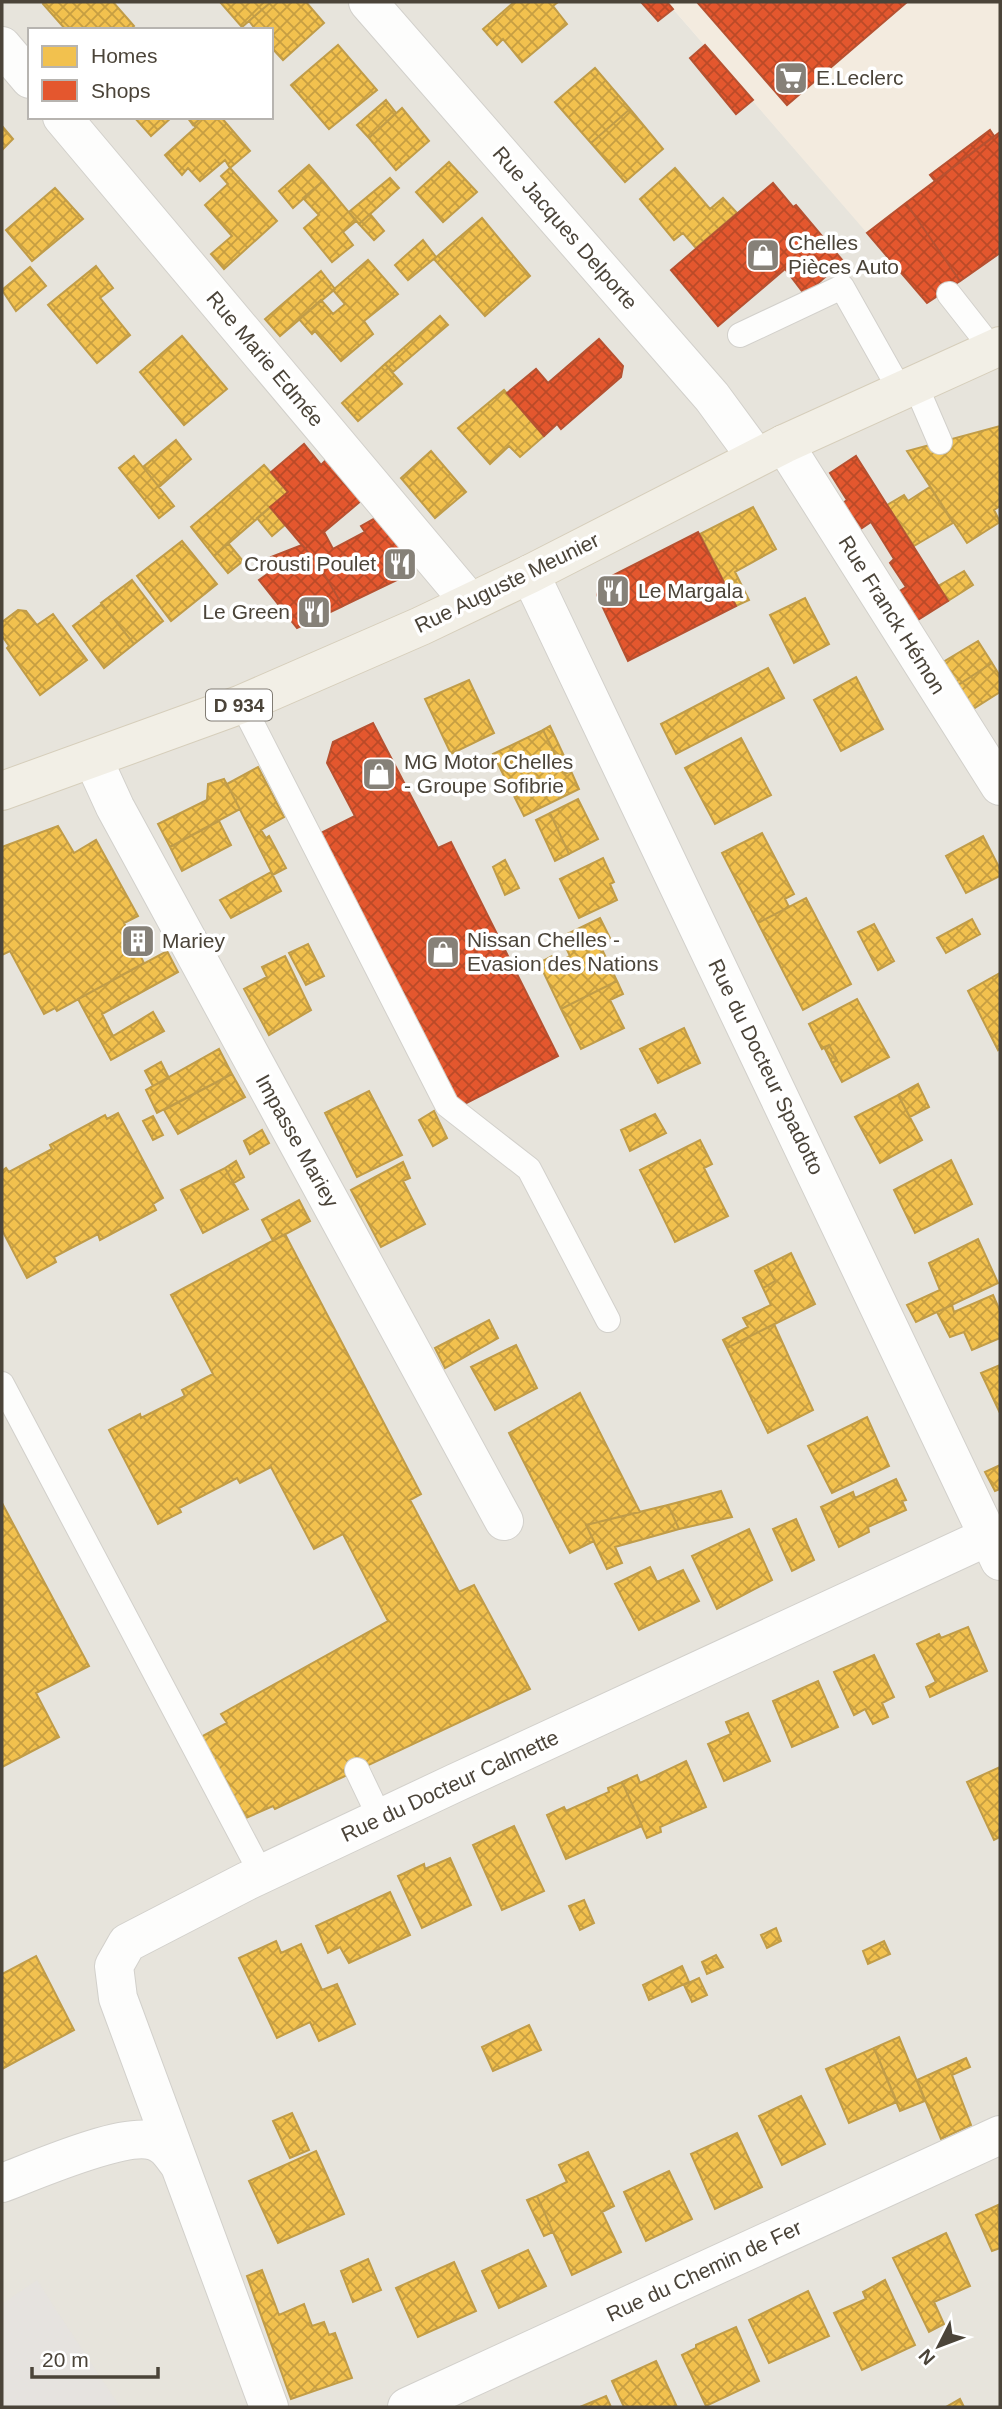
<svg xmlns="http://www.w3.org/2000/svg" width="1002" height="2409" font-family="Helvetica,sans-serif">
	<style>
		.residential { fill: #e7e4dc; fill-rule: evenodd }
		.commercial { fill: #f3ebdf }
		.parking { fill: #e6e3df }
		.homes { fill: url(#homes-cross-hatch); stroke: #c09c48; stroke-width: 2 }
		.shops { fill: url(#shops-cross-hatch); stroke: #b65131; stroke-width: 2 }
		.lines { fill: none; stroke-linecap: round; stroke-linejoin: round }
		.service-casing { stroke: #d2d0cb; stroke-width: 26 }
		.minor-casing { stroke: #d2d0cb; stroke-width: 40 }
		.primary-casing { stroke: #d6cebb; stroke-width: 40 }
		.service { stroke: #fdfdfc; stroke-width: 24 }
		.minor { stroke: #fdfdfc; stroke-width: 38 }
		.primary { stroke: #f2efe6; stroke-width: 38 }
		.labels { text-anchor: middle; stroke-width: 7; stroke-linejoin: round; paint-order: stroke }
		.shield { fill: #fff; stroke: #817c74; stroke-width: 2 }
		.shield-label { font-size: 19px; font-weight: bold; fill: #4b4439 }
		.poi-label { font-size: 21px; fill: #4b4439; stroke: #fff; text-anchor: start }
		.street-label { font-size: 21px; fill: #4b4439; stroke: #fff }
	</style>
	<defs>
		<pattern id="homes-cross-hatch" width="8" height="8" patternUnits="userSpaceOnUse" patternTransform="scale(1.75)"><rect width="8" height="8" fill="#f2c14e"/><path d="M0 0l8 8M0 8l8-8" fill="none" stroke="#c69e42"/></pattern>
		<pattern id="shops-cross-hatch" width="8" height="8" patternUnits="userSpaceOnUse" patternTransform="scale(1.75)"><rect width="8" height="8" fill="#e4572e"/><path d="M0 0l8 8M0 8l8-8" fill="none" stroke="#bb4a28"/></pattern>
	</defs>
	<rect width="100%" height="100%" fill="#f4f2ee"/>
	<path class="residential" d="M2 2H667L867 232 1000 132V2407H2ZM30 30H271V117H30Z"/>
	<path class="commercial" d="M667 2H1000V132L867 233Z"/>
	<path class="parking" d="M37 2280 56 2310 120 2407H2V2304Z"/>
	<path class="homes" d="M46 2H113L134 26 130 30H66L43 4Z
		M220 2H271L242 27Z
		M271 2H306L324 23 283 60 271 47V30H256L249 21Z
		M514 2H558L553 6 567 24 522 62 503 39 497 45 483 29Z
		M338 45 377 90 329 129 291 85Z
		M595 68 630 109 591 143 555 102Z
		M386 100 396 113 369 138 357 125Z
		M402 108 429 141 396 170 369 138Z
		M630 109 663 149 625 182 591 143Z
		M134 117H172L151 136Z
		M187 117H202L193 125Z
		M202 117H221L250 151 230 168 225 160 200 181 188 168 182 175 165 155 196 127 193 125Z
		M2 126 13 139 2 150Z
		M449 162 477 192 443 222 416 192Z
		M309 165 323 181 293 208 279 191Z
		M230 168 277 221 224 269 211 254 232 236 205 205 228 184 221 176Z
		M675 168 710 209 723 198 737 213 696 248 683 233 674 240 640 199Z
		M390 178 399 188 359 224 349 212Z
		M323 181 356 221 343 232 353 245 332 262 304 228 319 215 303 198Z
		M55 188 83 219 32 261 6 230Z
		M370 214 384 231 374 240 359 224Z
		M482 218 530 276 485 316 434 259Z
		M423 240 436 257 408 280 395 265Z
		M368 260 398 294 364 321 373 334 341 361 315 331 312 334 299 319 321 300 333 314 345 304 333 290Z
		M96 266 113 288 100 298 130 335 97 363 48 305Z
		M30 267 46 286 16 311 2 290Z
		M321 271 335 289 280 336 265 319Z
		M440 316 448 325 393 372 385 364Z
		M182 336 227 389 184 425 140 372Z
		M385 364 402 384 358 421 342 403Z
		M504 390 544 436 520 457 509 446 490 464 458 428Z
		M1000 426V506L994 510 1000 522 967 543 907 451Z
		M176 440 191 459 159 487 143 467Z
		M431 451 466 492 435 518 401 478Z
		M134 456 174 506 159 518 119 468Z
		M264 465 288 492 214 556 191 527Z
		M930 487 953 523 914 546 887 505 904 495 908 501Z
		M270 507 285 525 272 536 257 518Z
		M753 507 776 549 735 572 749 600 736 606 700 534Z
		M182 541 217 584 171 621 137 576Z
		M228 543 243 561 228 573 214 556Z
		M964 571 973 585 948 601 938 586Z
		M132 580 163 621 134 644 101 603Z
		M805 598 829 644 794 663 770 615Z
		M102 604 134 644 104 668 73 626Z
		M18 610 26 611 37 625 53 614 87 660 40 695 7 648 9 646 2 636V622Z
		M978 641 992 663 958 685 943 662Z
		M992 663 1000 676V692L973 709 958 685Z
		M768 668 784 698 676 754 661 724Z
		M856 677 883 729 841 751 814 700Z
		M469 680 494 733 451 754 425 699Z
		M550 726 571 771 565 774 543 730Z
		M543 730 565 774 571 771 579 789 524 816 493 754Z
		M741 738 771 795 715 824 685 768Z
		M258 767 284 817 261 830 266 838 269 836 286 868 273 875 227 784Z
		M224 779 240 809 170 847 158 824 207 800 208 784Z
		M578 799 598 839 569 854 550 813Z
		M550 813 569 854 555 861 536 820Z
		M219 821 231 845 182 871 170 847Z
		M58 826 74 853 96 840 138 916 124 923 144 963 57 1011 55 1008 44 1014 10 951 2 955V847Z
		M762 833 794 894 785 899 789 907 758 923 722 853Z
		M983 836 1000 869V876L966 893 946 856Z
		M603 858 614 882 610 884 617 900 579 918 560 879Z
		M505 860 519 888 505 895 493 867Z
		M271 872 281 891 231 918 220 900Z
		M806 898 851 984 803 1010 758 923Z
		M600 918 610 938 599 943 617 981 561 1009 539 963 552 956 556 963 570 956 561 937Z
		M972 919 980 934 946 953 937 938Z
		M874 924 894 961 878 970 858 932Z
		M136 927 147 950 139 953 128 932Z
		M308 944 324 976 306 985 289 953Z
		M167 951 178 972 102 1014 113 1036 153 1012 164 1031 111 1060 78 999Z
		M285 956 311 1010 269 1035 244 989 267 977 262 967Z
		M1000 973V1048L998 1050 968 991Z
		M617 981 623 994 610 1000 624 1028 581 1049 561 1009Z
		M857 999 889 1057 842 1082 832 1063 837 1060 829 1045 822 1049 809 1024Z
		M684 1028 700 1063 658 1083 640 1049Z
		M829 1045 837 1060 832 1063 824 1047Z
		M219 1049 232 1074 157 1113 146 1090Z
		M161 1062 169 1078 153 1086 145 1071Z
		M232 1074 245 1097 178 1134 164 1110Z
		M918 1084 929 1107 910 1117 898 1095Z
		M369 1091 402 1155 357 1177 325 1113Z
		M898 1095 922 1140 880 1163 855 1117Z
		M434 1111 447 1138 433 1146 419 1120Z
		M118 1113 163 1198 153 1204 156 1210 100 1240 98 1234 54 1257 56 1262 27 1278 2 1230V1171L6 1168 9 1172 52 1149 50 1145 105 1115 107 1119Z
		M655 1114 666 1133 630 1151 621 1130Z
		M153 1116 163 1135 153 1140 143 1121Z
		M262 1130 269 1143 250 1154 244 1141Z
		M700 1140 712 1164 704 1168 728 1216 675 1242 640 1170Z
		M951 1160 972 1204 915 1233 894 1190Z
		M236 1161 244 1177 234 1183 225 1168Z
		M403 1162 410 1178 403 1181 425 1224 381 1247 351 1190Z
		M225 1168 248 1209 203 1233 181 1190Z
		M299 1200 310 1221 273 1241 262 1220Z
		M285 1234 421 1494 410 1500 459 1592 474 1585 530 1689 275 1809 273 1806 246 1818 201 1737 227 1723 221 1714 388 1621 343 1534 314 1549 271 1467 240 1483 237 1478 179 1508 181 1512 158 1524 109 1430 140 1414 141 1418 185 1396 182 1390 213 1374 171 1295Z
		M978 1239 998 1283 916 1322 907 1305 940 1290 929 1263Z
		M791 1253 815 1304 727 1348 723 1340 748 1327 743 1318 771 1305 763 1288 775 1281 767 1265Z
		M767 1265 775 1281 763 1288 755 1271Z
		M993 1295 1000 1311V1338L972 1350 964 1332 950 1337 937 1312 952 1305 954 1312Z
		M489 1320 498 1338 445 1368 435 1348Z
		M774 1324 813 1410 768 1433 727 1348Z
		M516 1345 537 1388 495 1410 471 1367Z
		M1000 1365V1413L981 1373Z
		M580 1393 640 1512 586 1525 594 1541 570 1553 509 1433Z
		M867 1417 889 1466 832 1493 808 1446Z
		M1000 1465V1489L995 1491 985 1472Z
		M896 1479 906 1500 902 1501 906 1510 868 1527 869 1532 839 1547 821 1507 853 1492 855 1498Z
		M721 1491 732 1517 679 1529 668 1505Z
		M2 1503 89 1666 36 1693 59 1737 2 1767Z
		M668 1505 679 1529 615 1547 622 1563 607 1569 586 1525Z
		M796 1519 814 1560 792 1571 773 1529Z
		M749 1529 772 1580 717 1609 692 1556Z
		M650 1567 657 1582 683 1570 699 1601 639 1630 615 1584Z
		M968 1627 987 1671 930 1697 926 1687 936 1682 917 1644 939 1634 941 1638Z
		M874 1655 894 1697 882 1703 888 1717 873 1724 865 1709 854 1715 834 1672Z
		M818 1681 838 1727 792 1747 773 1701Z
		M748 1713 770 1761 724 1781 708 1744 731 1734 726 1722Z
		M686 1761 706 1807 660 1827 661 1832 647 1838 622 1782 637 1775 640 1783Z
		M1000 1767V1837L994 1840 967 1782Z
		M622 1782 642 1826 566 1859 547 1815 564 1807 566 1811 609 1792 608 1788Z
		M514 1826 544 1891 502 1910 473 1845Z
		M450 1858 471 1905 422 1928 398 1876 424 1864 425 1869Z
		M390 1892 410 1935 349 1963 340 1947 328 1953 316 1926Z
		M584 1900 594 1923 580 1930 569 1906Z
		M776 1928 781 1941 767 1948 761 1935Z
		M276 1941 281 1953 301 1944 322 1990 337 1984 355 2024 319 2041 310 2022 277 2038 239 1958Z
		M884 1941 890 1954 868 1964 863 1951Z
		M716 1955 723 1967 707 1974 702 1962Z
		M36 1956 74 2030 2 2069V1974Z
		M682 1966 689 1982 649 2000 643 1985Z
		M699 1978 707 1995 692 2002 684 1985Z
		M529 2025 541 2050 493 2071 482 2047Z
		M899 2037 925 2101 900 2111 874 2048Z
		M874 2048 897 2102 849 2123 826 2069Z
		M966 2058 970 2067 952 2075 971 2125 941 2139 917 2080Z
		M801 2096 825 2144 782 2165 759 2116Z
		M292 2113 309 2150 290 2158 273 2121Z
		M737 2133 762 2187 715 2209 691 2154Z
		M316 2151 344 2214 278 2243 249 2181Z
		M588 2152 614 2206 602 2212 621 2252 572 2275 537 2196 567 2182 559 2165Z
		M669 2171 692 2219 646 2241 624 2192Z
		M537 2196 553 2232 544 2236 527 2200Z
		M998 2205 1000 2248 992 2251 976 2215Z
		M946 2233 970 2286 934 2302 944 2324 929 2332 893 2258Z
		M528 2250 546 2286 499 2308 482 2271Z
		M368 2259 381 2290 353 2302 341 2271Z
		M454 2262 476 2311 418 2337 396 2288Z
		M262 2270 279 2315 304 2304 312 2326 324 2322 329 2335 335 2333 352 2378 291 2399 247 2276Z
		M885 2280 915 2345 862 2370 834 2313 866 2299 863 2292Z
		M808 2291 829 2336 769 2363 749 2320Z
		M736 2327 759 2381 706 2406 682 2355 696 2348V2345Z
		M656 2361 677 2407H624L612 2381Z
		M606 2396 611 2407H580Z
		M960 2399 964 2407H946Z"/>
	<path class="shops" d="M641 2H667L673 9 658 21Z
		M697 2H907L787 105Z
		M705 45 753 100 736 114 690 58Z
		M990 130 994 136 935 181 930 175Z
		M1000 132V253L960 281 906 203Z
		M773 183 793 207 796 205 843 261 805 295 785 269 718 326 671 270Z
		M906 203 960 281 927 303 867 233Z
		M599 339 623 366 621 377 561 429 557 424 544 436 507 393 536 369 548 383Z
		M304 444 321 465 327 459 362 500 324 532 333 549 365 532 361 526 377 517 407 553 403 577 343 606 318 564 270 507 288 492 271 472Z
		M856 456 948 601 916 621 898 592 906 587 890 563 894 559 871 522 859 530 842 504 847 500 830 473Z
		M698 532 736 606 628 661 597 595 602 581Z
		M302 545 318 564 343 606 297 628 259 580 276 568 271 557Z
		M373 723 438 848 451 842 558 1056 457 1108 319 834 355 816 327 763 333 742Z"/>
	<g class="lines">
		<g class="service-casing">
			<path id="service" d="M949 294 993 350
				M740 335 842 287 900 390
				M915 384 940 442
				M242 704 447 1105 529 1169 608 1320
				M2 1384 262 1875
				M357 1770 380 1818"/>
		</g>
		<g class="minor-casing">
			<path id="minor" d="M368 2 712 397 756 457
				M2 46 30 79
				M62 117 469 601
				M784 444 1000 786
				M530 574 1000 1561
				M93 759 115 807 504 1521
				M2 2183C34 2171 124 2131 154 2141 166 2145 171 2154 178 2163
				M269 2407 118 1998 114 1966 127 1943 247 1881 455 1783 989 1536
				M407 2407 1000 2135"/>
		</g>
		<g class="primary-casing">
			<path id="primary" d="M2 791 242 704 421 626 530 574 784 444 1000 346"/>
		</g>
		<use href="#service" class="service"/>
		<use href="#minor" class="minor"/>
		<use href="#primary" class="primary"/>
	</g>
	<defs>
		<g id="supermarket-square" transform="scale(1.75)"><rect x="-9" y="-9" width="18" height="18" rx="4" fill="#868178" stroke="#fff"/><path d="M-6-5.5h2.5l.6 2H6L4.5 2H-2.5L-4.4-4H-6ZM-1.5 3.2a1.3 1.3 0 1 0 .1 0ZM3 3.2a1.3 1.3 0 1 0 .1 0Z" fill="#fff"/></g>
		<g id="shop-square" transform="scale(1.75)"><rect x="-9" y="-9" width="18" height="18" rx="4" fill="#868178" stroke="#fff"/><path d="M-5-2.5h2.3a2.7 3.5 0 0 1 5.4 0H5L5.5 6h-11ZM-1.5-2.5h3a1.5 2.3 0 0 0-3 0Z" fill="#fff"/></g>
		<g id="restaurant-square" transform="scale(1.75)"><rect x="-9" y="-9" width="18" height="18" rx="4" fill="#868178" stroke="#fff"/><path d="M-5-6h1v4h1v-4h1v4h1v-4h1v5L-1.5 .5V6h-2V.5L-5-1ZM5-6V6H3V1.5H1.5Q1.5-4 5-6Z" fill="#fff"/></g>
		<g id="building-square" transform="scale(1.75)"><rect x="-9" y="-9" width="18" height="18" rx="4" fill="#868178" stroke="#fff"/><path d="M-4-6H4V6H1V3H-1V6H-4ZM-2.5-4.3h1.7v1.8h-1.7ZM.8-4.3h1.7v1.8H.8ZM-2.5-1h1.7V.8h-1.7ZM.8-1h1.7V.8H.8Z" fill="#fff"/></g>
	</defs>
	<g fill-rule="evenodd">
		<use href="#supermarket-square" x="791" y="78"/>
		<use href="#shop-square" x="763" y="255"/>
		<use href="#restaurant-square" x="400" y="564"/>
		<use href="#restaurant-square" x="613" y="591"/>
		<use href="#restaurant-square" x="314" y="612"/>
		<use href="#shop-square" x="379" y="774"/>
		<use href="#building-square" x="138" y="941"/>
		<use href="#shop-square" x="443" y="952"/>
	</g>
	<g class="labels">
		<rect class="shield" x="206" y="689.5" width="66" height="31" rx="5"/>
		<g class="shield-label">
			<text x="239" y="712">D 934</text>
		</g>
		<g class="poi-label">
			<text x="816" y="85">E.Leclerc</text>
			<text x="788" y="250">Chelles<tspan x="788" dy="24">Pièces Auto</tspan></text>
			<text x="376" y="571" text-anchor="end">Crousti Poulet</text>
			<text x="638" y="598">Le Margala</text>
			<text x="290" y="619" text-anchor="end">Le Green</text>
			<text x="404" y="769">MG Motor Chelles<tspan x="404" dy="24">- Groupe Sofibrie</tspan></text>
			<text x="467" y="947">Nissan Chelles -<tspan x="467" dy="24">Evasion des Nations</tspan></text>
			<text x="162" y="948">Mariey</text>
		</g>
		<g class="street-label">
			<text transform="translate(565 228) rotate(49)" y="7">Rue Jacques Delporte</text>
			<text transform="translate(265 359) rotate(50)" y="7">Rue Marie Edmée</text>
			<text transform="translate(507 583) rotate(-26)" y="7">Rue Auguste Meunier</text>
			<text transform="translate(892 615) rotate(58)" y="7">Rue Franck Hémon</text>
			<text transform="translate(766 1067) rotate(64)" y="7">Rue du Docteur Spadotto</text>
			<text transform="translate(297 1141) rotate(61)" y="7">Impasse Mariey</text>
			<text transform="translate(450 1786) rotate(-25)" y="7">Rue du Docteur Calmette</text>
			<text transform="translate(704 2271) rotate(-25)" y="7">Rue du Chemin de Fer</text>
		</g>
	</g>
	<rect width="1002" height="2409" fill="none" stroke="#4b4439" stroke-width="7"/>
	<rect x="28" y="28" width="245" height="91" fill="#ffffff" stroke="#b7b4b0" stroke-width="2"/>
	<rect x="42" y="46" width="35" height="21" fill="#f2c14e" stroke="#b7b4b0" stroke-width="2"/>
	<text x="91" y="63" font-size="21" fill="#4b4439">Homes</text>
	<rect x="42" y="80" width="35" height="21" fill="#e4572e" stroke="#b7b4b0" stroke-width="2"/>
	<text x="91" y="98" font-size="21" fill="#4b4439">Shops</text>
	<g transform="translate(939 2346) rotate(228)" stroke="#ffffff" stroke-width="5" paint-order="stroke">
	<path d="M0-5L12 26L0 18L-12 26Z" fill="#4b4439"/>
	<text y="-10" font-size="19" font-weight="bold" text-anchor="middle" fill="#4b4439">N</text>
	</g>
	<path d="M32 2367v10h126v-10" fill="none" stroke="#4b4439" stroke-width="3.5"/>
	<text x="42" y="2367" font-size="21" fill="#4b4439" stroke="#ffffff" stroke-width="5" paint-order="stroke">20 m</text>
</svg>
